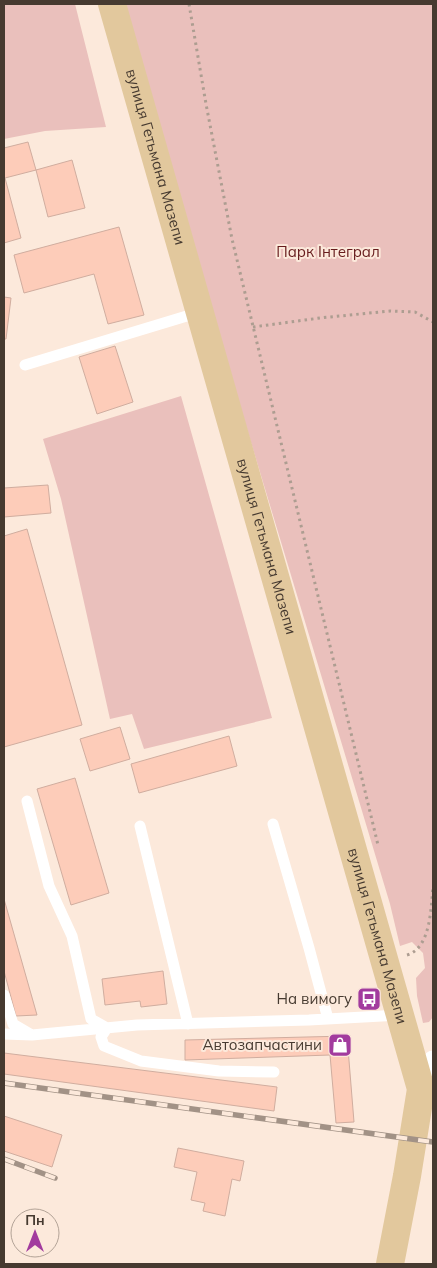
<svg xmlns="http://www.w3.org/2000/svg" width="437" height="1268" font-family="Mulish,sans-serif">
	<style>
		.green { fill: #eac0bc }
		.building { fill: #fdccb9; stroke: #d0ad9f }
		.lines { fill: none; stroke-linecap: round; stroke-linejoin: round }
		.path { stroke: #ad9d91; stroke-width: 3; stroke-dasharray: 2.5 4; stroke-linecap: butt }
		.service { stroke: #fff; stroke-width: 11 }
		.minor { stroke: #fff; stroke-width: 21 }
		.primary { stroke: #e2c89d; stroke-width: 28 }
		.rail-casing { stroke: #a29286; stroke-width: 5.5 }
		.rail { stroke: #fce9db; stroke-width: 4; stroke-dasharray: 11; stroke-linecap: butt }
		.labels { text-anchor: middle; stroke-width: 4; stroke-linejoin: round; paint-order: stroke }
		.street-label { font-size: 15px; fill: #463a30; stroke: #fce9db }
		.park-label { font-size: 15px; fill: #671c1d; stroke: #fce9db }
		.poi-label { font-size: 15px; fill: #463a30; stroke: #fce9db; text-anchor: end }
	</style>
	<rect width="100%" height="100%" fill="#fce9db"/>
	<path class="green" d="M4 4H75L106 127 45 131 4 139Z
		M124 4H433V1017L429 1022 423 1023 417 996 416 978 425 968 423 953 412 942 400 946 390 904 219 336Z
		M181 396 272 718 144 749 132 714 110 719 61 499 43 439Z"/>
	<path class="building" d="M28 142 36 170 5 178 21 238 4 243V148Z
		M72 160 85 208 48 217 36 170Z
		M119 227 144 315 108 324 94 274 24 293 14 255Z
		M4 297 11 298 6 339H4Z
		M115 346 133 402 97 414 79 357Z
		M48 485 51 513 4 517V488Z
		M27 529 82 725 4 747V536Z
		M120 727 130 759 90 771 80 739Z
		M229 736 237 766 139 793 131 764Z
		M75 778 109 893 71 905 37 789Z
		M4 899 37 1015 16 1016 4 971Z
		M163 971 167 1004 141 1007 140 1001 105 1005 102 979Z
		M347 1036 354 1122 336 1123 330 1055 185 1060V1040Z
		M4 1053 277 1087 274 1111 4 1074Z
		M4 1116 62 1135 52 1167 4 1151Z
		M178 1148 244 1161 240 1181 232 1179 225 1216 203 1211 205 1203 191 1200 197 1172 174 1167Z"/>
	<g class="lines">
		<path class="path" d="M189 4 206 104 232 239 378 845
			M253 327 320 318 390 311 415 312 433 322
			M407 955C431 948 431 907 433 886"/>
		<path class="service" d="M25 365 200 312
			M27 801 49 886 72 936 91 1019 107 1028 101 1037 104 1046 141 1061 219 1071 274 1072
			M273 824 309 948 328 1019
			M140 826 188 1024
			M4 995 13 1024 30 1034
			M4 1034 32 1035 137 1025 309 1020 400 1015"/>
		<path class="minor" d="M421 1089 433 1061"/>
		<path class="primary" id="s1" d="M112 4 421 1089 407 1176 390 1264"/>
		<g class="rail-casing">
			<path id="rail" d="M4 1083 433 1142
				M4 1159 55 1178"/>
		</g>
		<use href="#rail" class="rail"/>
	</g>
	<defs>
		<g id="bus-square" transform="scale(1.25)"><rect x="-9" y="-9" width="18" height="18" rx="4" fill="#a23b9e" stroke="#fce9db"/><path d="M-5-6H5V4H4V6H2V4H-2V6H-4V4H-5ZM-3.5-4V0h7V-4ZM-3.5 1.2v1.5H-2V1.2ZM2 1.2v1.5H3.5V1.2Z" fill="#fff"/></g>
		<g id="shop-square" transform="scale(1.25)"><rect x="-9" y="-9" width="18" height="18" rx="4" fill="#a23b9e" stroke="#fce9db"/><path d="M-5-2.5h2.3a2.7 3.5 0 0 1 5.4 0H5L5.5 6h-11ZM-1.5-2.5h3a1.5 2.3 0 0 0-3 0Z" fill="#fff"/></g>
	</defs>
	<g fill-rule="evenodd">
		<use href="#bus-square" x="369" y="999"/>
		<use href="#shop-square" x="340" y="1045"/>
	</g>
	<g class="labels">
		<g class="street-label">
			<text dy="5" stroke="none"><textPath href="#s1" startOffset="159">вулиця Гетьмана Мазепи</textPath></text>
			<text dy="5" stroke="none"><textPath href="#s1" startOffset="564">вулиця Гетьмана Мазепи</textPath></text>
			<text dy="5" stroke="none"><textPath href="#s1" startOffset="969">вулиця Гетьмана Мазепи</textPath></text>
		</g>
		<g class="park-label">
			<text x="328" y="257">Парк Інтеграл</text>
		</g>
		<g class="poi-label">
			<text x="352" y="1004">На вимогу</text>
			<text x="322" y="1050">Автозапчастини</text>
		</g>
	</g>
	<rect width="437" height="1268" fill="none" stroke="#463a30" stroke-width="10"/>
	<g transform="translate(35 1233)"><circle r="24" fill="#fce9db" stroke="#b3a397"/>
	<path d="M0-4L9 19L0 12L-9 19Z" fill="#a23b9e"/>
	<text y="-8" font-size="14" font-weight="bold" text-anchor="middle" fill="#463a30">Пн</text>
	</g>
</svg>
